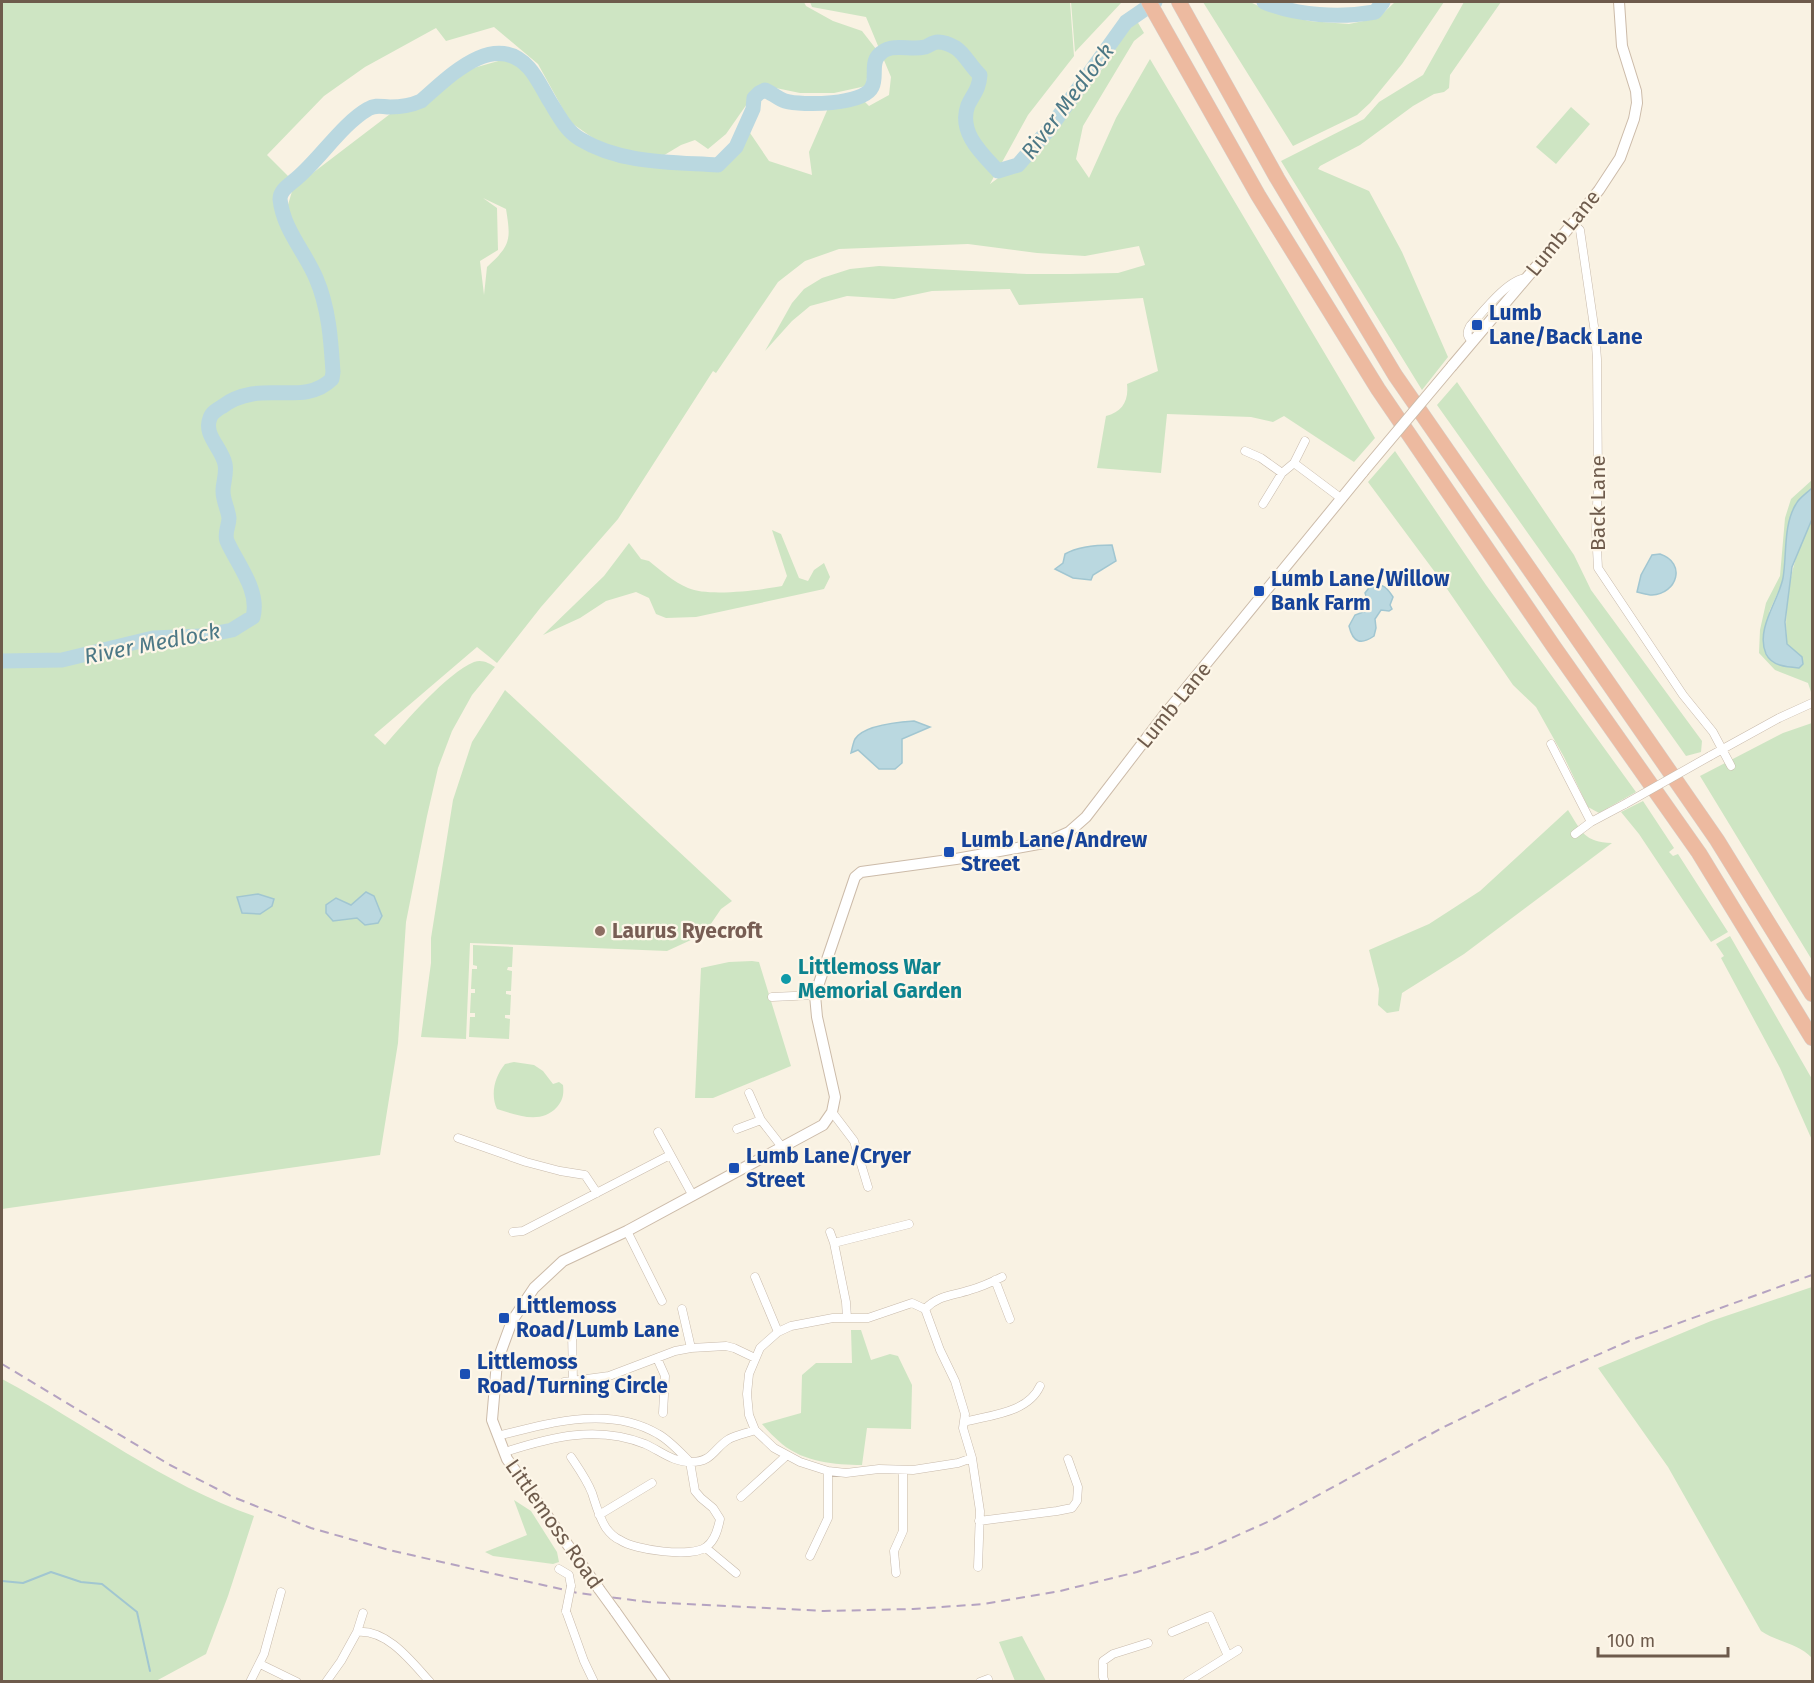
<svg xmlns="http://www.w3.org/2000/svg" width="1814" height="1683" font-family="'Fira Sans',sans-serif">
	<style>
		.green { fill: #cee5c3; fill-rule: evenodd }
		.water { fill: #bad8e0; stroke: #a1c6d1; stroke-width: 1.5 }
		.lines { fill: none; stroke-linecap: round; stroke-linejoin: round }
		.stream { stroke: #a1c6d1; stroke-width: 2 }
		.river { stroke: #bad8e0; stroke-width: 15 }
		.street-casing { stroke: #c8baab; stroke-width: 9 }
		.secondary-casing { stroke: #ccbba9; stroke-width: 12 }
		.highway-casing { stroke: #d6d1cd; stroke-width: 16 }
		.street { stroke: #fff; stroke-width: 8 }
		.secondary { stroke: #fff; stroke-width: 10 }
		.highway { stroke: #edbaa0; stroke-width: 15 }
		.rail { stroke: #b5a3c1; stroke-width: 2; stroke-dasharray: 9 6; stroke-linecap: butt }
		.street-bridge-casing { stroke: #c8baab; stroke-width: 9; stroke-linecap: butt }
		.secondary-bridge-casing { stroke: #ccbba9; stroke-width: 12; stroke-linecap: butt }
		.street-bridge { stroke: #fff; stroke-width: 8 }
		.secondary-bridge { stroke: #fff; stroke-width: 10 }
		.transit-dot { fill: #1a4fb4; stroke: #fdf6e8; stroke-width: 2 }
		.education-dot { fill: #8d6e63; stroke: #fdf6e8; stroke-width: 2 }
		.culture-dot { fill: #0f9aa8; stroke: #fdf6e8; stroke-width: 2 }
		.labels { text-anchor: middle; stroke-width: 4.5; stroke-linejoin: round; paint-order: stroke }
		.street-label { font-size: 21px; fill: #6e5b4c; stroke: #fdf6e8 }
		.transit-label { font-size: 21px; font-weight: bold; fill: #164399; stroke: #fdf6e8; text-anchor: start }
		.education-label { font-size: 21px; font-weight: bold; fill: #785e54; stroke: #fdf6e8; text-anchor: start }
		.culture-label { font-size: 21px; font-weight: bold; fill: #0d838f; stroke: #fdf6e8; text-anchor: start }
		.water-label { font-size: 22px; font-style: italic; fill: #4c7886; stroke: #fdf6e8 }
	</style>
	<rect width="100%" height="100%" fill="#f9f2e3"/>
	<path class="green" d="M2 2H804L806 6 833 21 862 31 876 49 869 60 866 86 834 93H800L771 87 756 91 726 134 708 149 695 140 681 145 661 157 606 147 570 122 538 64 494 27 446 41 436 28 365 67 324 96 267 155 289 177 274 195 281 228 293 188 394 111 425 105 455 78 470 69 509 58 524 70 568 139 606 157 656 167H719L739 150 748 130 769 161 812 175 809 152 829 106 861 98 869 106 889 95 891 77 866 17 812 7 810 2H1070L1074 56 1028 115 990 184 1005 173 1021 168 1069 112 1112 56 1126 28 1137 21 1144 33 1134 41 1083 126 1076 159 1089 178 1116 118 1150 59 1375 438 1354 462 1284 416 1273 422 1251 417 1167 414 1161 473 1097 468 1106 416C1122 412 1129 401 1127 384L1158 371 1143 298 1019 305 1010 289 932 291 894 299 847 296 810 306 792 321 765 351 792 303 804 289 822 278 850 269 879 266 1027 274H1070L1118 273 1145 265 1139 246 1085 256 1037 253 968 244 839 249 805 261 778 282 716 373 713 371 618 519 541 607 497 663 477 647 374 735 385 745C405 722 447 673 474 662 482 659 489 663 495 667L472 695 452 731 438 768 427 816 406 922 398 1043 380 1155 2 1209ZM483 198 506 209C511 240 511 245 487 267L484 295 480 261 498 250 497 208Z
		M1071 2H1122L1075 52Z
		M1203 2H1250L1267 10 1309 21 1349 24 1378 18 1395 2H1444L1402 64 1370 103 1357 115 1293 146Z
		M1464 2H1501L1450 75 1449 88 1444 92 1434 94 1413 106 1360 145 1320 166 1318 169 1369 191 1402 252 1448 357 1422 390 1281 161 1364 119 1379 102 1423 75Z
		M1571 107 1590 124 1556 164 1536 147Z
		M1457 382 1574 555 1591 590 1702 741 1701 752 1686 756 1437 405Z
		M1395 451 1486 585 1636 792 1599 813 1588 807 1564 757 1536 707 1513 685 1443 583 1368 482Z
		M1812 480V488L1796 503 1789 522 1783 581 1769 612 1786 667 1798 668 1803 664 1802 657 1787 644C1783 601 1792 557 1812 519V695L1808 683 1775 670 1759 653 1760 630 1766 603 1780 576 1785 518 1791 499Z
		M772 530 781 534 799 578 808 581 814 570 824 563 830 577 824 589 696 617 666 618 656 614 649 598 636 592 606 601 580 618 543 635 604 576 629 543 641 559 649 561C661 571 674 582 688 588 708 597 761 590 782 586L787 576Z
		M505 690 732 901 721 909 704 934 667 951 470 943 466 1039 421 1037 431 963V938L453 800 472 742Z
		M1812 723V960L1700 776 1783 733Z
		M1643 801 1674 848 1669 852 1673 856 1678 854 1728 932 1711 942 1639 834 1621 812Z
		M1568 810C1582 832 1584 842 1612 843L1464 954 1402 993 1399 1011 1387 1013 1378 1005 1379 989 1369 950 1429 924 1480 891Z
		M1730 936 1812 1079V1140L1780 1068 1721 958 1724 956 1716 944Z
		M473 945 513 947 512 967H508L507 970 512 971 511 991H506V994L511 995 510 1015H505V1018L510 1019 509 1039 469 1037 470 1017H475V1013H470L471 993H475V989H471L472 969H477V966L473 965Z
		M752 961 759 962 791 1066 713 1098H695L701 968 729 962Z
		M514 1062 534 1065 543 1071 553 1084 559 1082 563 1085C564 1094 563 1100 557 1107 541 1125 517 1115 497 1109 490 1094 495 1076 505 1064Z
		M1812 1287V1658C1798 1643 1777 1642 1761 1631L1668 1467 1598 1368 1711 1321Z
		M851 1330H861L871 1360 890 1354 898 1356 912 1385 911 1429 867 1428 862 1465C835 1465 804 1462 782 1444 775 1438 768 1431 762 1424L801 1413 802 1375 816 1363H852Z
		M2 1379C86 1424 163 1484 254 1516L228 1596 206 1654 156 1681H2Z
		M514 1500 531 1511 557 1552 559 1562 553 1564 493 1556 485 1552 527 1535Z
		M1022 1636 1046 1681H1015L999 1642Z"/>
	<path class="water" d="M1812 488V519L1792 567 1785 622 1787 644 1802 657 1803 664 1799 668C1786 667 1772 666 1766 654 1755 629 1779 600 1783 578 1787 555 1783 525 1796 504 1799 498 1807 493 1812 488Z
		M1112 545 1116 561 1093 575 1091 580 1073 578 1055 569 1063 563 1065 554C1079 546 1096 545 1112 545Z
		M1660 554C1687 563 1677 594 1652 595 1647 595 1642 593 1637 592L1641 575 1652 555Z
		M1372 584C1383 583 1388 589 1393 597L1390 605 1392 609 1389 611 1381 610 1375 619 1376 628 1374 636C1361 645 1353 643 1349 626L1355 615 1366 611 1368 602 1365 593Z
		M914 721 930 727 902 739V763L895 769H879L858 750 851 753C852 749 853 743 855 739 864 725 899 722 914 721Z
		M366 892 374 896 382 916 378 923 365 925 357 918 333 921 326 913V905L336 898 351 905Z
		M258 894 274 899 272 906 260 914 242 913 237 897Z"/>
	<g class="lines">
		<path class="stream" d="M2 1581 23 1583 51 1572 81 1582 102 1584 137 1612 150 1671"/>
		<path class="river" d="M1264 2C1297 16 1341 18 1375 12L1383 2
			M2 661 62 660 153 638 201 636 222 632 232 630 253 617C260 590 237 564 227 541 224 533 229 526 229 518 228 509 223 501 223 491 223 482 227 474 225 464 222 448 203 435 210 418 212 412 218 409 223 406 232 399 241 396 252 394 279 389 310 401 332 379L333 372C331 341 329 308 316 278 305 252 283 229 280 199 280 190 289 185 296 179 320 159 342 124 368 109 376 104 382 107 390 107 400 107 412 105 421 101 449 77 494 29 529 68 537 77 543 90 549 100 558 114 565 130 580 139 621 164 672 162 718 165L736 147 753 109 754 98 759 93 765 90C772 93 778 99 785 101 802 106 864 105 872 87 877 78 871 64 878 56 890 41 909 51 925 47 930 45 933 42 938 42 943 42 951 45 956 48 965 54 971 67 980 75 979 89 974 93 968 105 958 132 981 153 998 171L1018 165 1050 128 1126 22 1155 2"/>
		<g class="street-casing">
			<path id="street" d="M1573 223 1580 230 1595 333 1597 359 1598 483 1596 530 1598 568 1683 695 1713 732 1731 766
				M1473 342C1467 337 1466 333 1470 326 1482 313 1508 279 1526 278
				M1305 441 1294 463 1342 499
				M1245 451 1261 458 1282 473 1294 463
				M1263 504 1282 473
				M1551 744 1591 822
				M1710 756 1779 718 1812 703
				M1575 834 1591 822 1625 804
				M772 997 815 995
				M749 1093 761 1120 782 1147
				M832 1112 854 1141 868 1187
				M737 1129 761 1120
				M658 1132 693 1196
				M458 1138 526 1162 560 1171 585 1175 597 1193
				M627 1231 662 1301
				M513 1232 523 1231 670 1155
				M830 1232 834 1243
				M755 1277 778 1332
				M995 1280 1010 1319
				M682 1309 691 1348
				M925 1309C939 1295 952 1296 970 1290 981 1287 992 1282 1002 1277
				M847 1318 846 1302 834 1243 909 1224
				M572 1331 573 1381
				M657 1358 665 1376 663 1413
				M564 1382 609 1376 675 1351 691 1348 726 1346 734 1348 755 1358
				M964 1422C990 1415 1028 1413 1040 1386
				M498 1436C549 1423 609 1405 658 1434 669 1440 680 1452 689 1461
				M505 1452C551 1437 597 1425 645 1444 661 1451 672 1462 691 1462 713 1462 714 1448 729 1439 737 1435 747 1433 755 1430
				M571 1457C579 1469 587 1480 592 1493 596 1505 599 1517 606 1528 609 1532 615 1538 620 1540 634 1550 692 1558 706 1547 715 1541 718 1529 720 1519L713 1508 701 1498 695 1491 690 1462
				M972 1458 958 1463 913 1470 879 1469 846 1473 828 1471 800 1462 774 1448 755 1430 749 1415 747 1394 749 1374 760 1348 778 1332 791 1326 833 1318H868L912 1303 925 1309 940 1350 955 1381 965 1414 963 1428 972 1458 980 1511 978 1567
				M741 1497 786 1456
				M599 1515 652 1483
				M979 1521 1057 1511 1072 1508 1077 1501 1078 1487 1068 1459
				M706 1548 736 1573
				M810 1556 828 1518V1471
				M559 1569 569 1575 571 1586
				M896 1573 894 1551 903 1531V1470
				M566 1611 584 1661 594 1682
				M357 1632 363 1613
				M1172 1632 1210 1616 1228 1656
				M260 1664 297 1682
				M250 1682 264 1654 281 1592
				M326 1682 341 1661 357 1632C387 1629 411 1661 430 1682
				M980 1682 988 1679
				M1105 1682 1103 1677V1661L1113 1654 1148 1643
				M1187 1682 1238 1650"/>
		</g>
		<g class="secondary-casing">
			<path id="secondary" d="M1452 366 1573 223 1599 190 1620 158 1634 119 1637 103 1636 91 1622 46 1619 2
				M599 1589 507 1459 492 1420 497 1362 512 1321 534 1288 563 1261 627 1231 823 1125 832 1112 835 1097 817 1017 815 995 855 877 861 872 956 859 1044 843 1069 832 1086 817 1165 714 1363 472
				M615 1611 665 1682"/>
		</g>
		<g class="highway-casing">
			<path id="highway" d="M1149 2 1258 195 1378 389 1554 647 1699 853 1812 1038
				M1179 2 1277 178 1395 375 1717 840 1812 994"/>
		</g>
		<use href="#street" class="street"/>
		<use href="#secondary" class="secondary"/>
		<use href="#highway" class="highway"/>
		<path class="rail" d="M2 1364 170 1465 233 1497 311 1528 389 1550 578 1593 648 1602 824 1611 913 1609 984 1604 1060 1591 1137 1572 1207 1549 1274 1519 1442 1428 1538 1381 1629 1341 1812 1275"/>
		<g class="street-bridge-casing">
			<path id="street-bridge" d="M1625 804 1710 756
				M566 1611 571 1586"/>
		</g>
		<g class="secondary-bridge-casing">
			<path id="secondary-bridge" d="M1363 472 1452 366
				M599 1589 615 1611"/>
		</g>
		<use href="#street-bridge" class="street-bridge"/>
		<use href="#secondary-bridge" class="secondary-bridge"/>
	</g>
	<g class="transit-dot">
		<rect x="1471" y="319" width="12" height="12" rx="3"/>
		<rect x="1253" y="585" width="12" height="12" rx="3"/>
		<rect x="943" y="846" width="12" height="12" rx="3"/>
		<rect x="728" y="1162" width="12" height="12" rx="3"/>
		<rect x="498" y="1312" width="12" height="12" rx="3"/>
		<rect x="459" y="1368" width="12" height="12" rx="3"/>
	</g>
	<circle class="education-dot" cx="600" cy="931" r="6"/>
	<circle class="culture-dot" cx="786" cy="979" r="6"/>
	<g class="labels">
		<g class="street-label">
			<text transform="translate(1563 233) rotate(-51)" y="7">Lumb Lane</text>
			<text transform="translate(1598 503) rotate(-90)" y="7">Back Lane</text>
			<text transform="translate(1174 705) rotate(-51)" y="7">Lumb Lane</text>
			<text transform="translate(554 1524) rotate(55)" y="7">Littlemoss Road</text>
		</g>
		<g class="transit-label">
			<text x="1489" y="320">Lumb<tspan x="1489" dy="24">Lane/Back Lane</tspan></text>
			<text x="1271" y="586">Lumb Lane/Willow<tspan x="1271" dy="24">Bank Farm</tspan></text>
			<text x="961" y="847">Lumb Lane/Andrew<tspan x="961" dy="24">Street</tspan></text>
			<text x="746" y="1163">Lumb Lane/Cryer<tspan x="746" dy="24">Street</tspan></text>
			<text x="516" y="1313">Littlemoss<tspan x="516" dy="24">Road/Lumb Lane</tspan></text>
			<text x="477" y="1369">Littlemoss<tspan x="477" dy="24">Road/Turning Circle</tspan></text>
		</g>
		<g class="education-label">
			<text x="612" y="938">Laurus Ryecroft</text>
		</g>
		<g class="culture-label">
			<text x="798" y="974">Littlemoss War<tspan x="798" dy="24">Memorial Garden</tspan></text>
		</g>
		<g class="water-label">
			<text transform="translate(1067 101) rotate(-53)" y="8">River Medlock</text>
			<text transform="translate(152 643) rotate(-11)" y="8">River Medlock</text>
		</g>
	</g>
	<rect width="1814" height="1683" fill="none" stroke="#6e5b4c" stroke-width="6"/>
	<path d="M1598 1647v9h130v-9" fill="none" stroke="#6e5b4c" stroke-width="3"/>
	<text x="1607" y="1647" font-size="18" fill="#6e5b4c" stroke="#fdf6e8" stroke-width="4.5" paint-order="stroke">100 m</text>
</svg>
